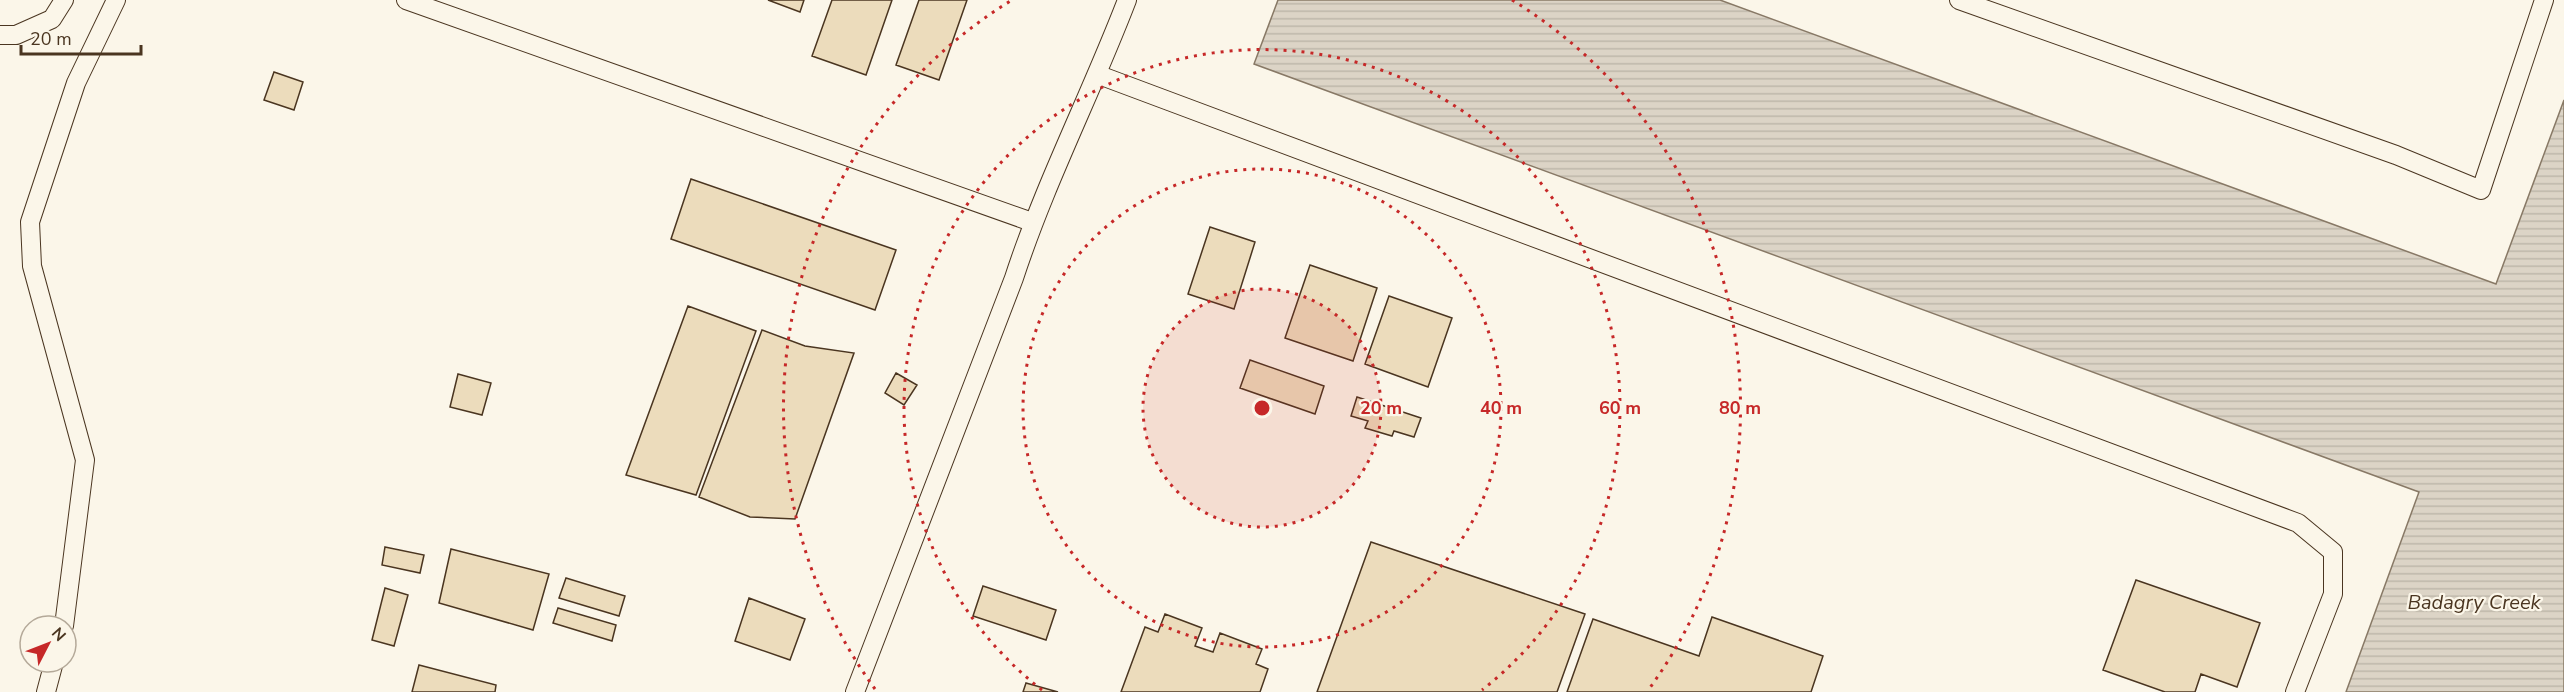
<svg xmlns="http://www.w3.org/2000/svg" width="2564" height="692" font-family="'Nunito Sans',sans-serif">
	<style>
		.water { fill: url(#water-rules); stroke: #887966; stroke-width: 1.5 }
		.building { fill: #ecdcbc; stroke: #4a3520; stroke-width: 1.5 }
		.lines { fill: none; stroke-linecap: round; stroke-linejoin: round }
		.service-casing { stroke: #4a3520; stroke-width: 20 }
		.service { stroke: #fbf6e9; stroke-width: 18 }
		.ring { fill: none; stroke: #c62828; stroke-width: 3; stroke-dasharray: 3 6 }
		.labels { text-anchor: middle; stroke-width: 4.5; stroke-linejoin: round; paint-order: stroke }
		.water-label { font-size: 20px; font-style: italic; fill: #4a3520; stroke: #fbf6e9 }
		.centre { fill: #c62828; stroke: #fbf6e9; stroke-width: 3 }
		.ring-label { font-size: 18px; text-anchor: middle; font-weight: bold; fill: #c62828; stroke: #fbf6e9; stroke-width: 4.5; stroke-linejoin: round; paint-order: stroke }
	</style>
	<defs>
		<pattern id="water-rules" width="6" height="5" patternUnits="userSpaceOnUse" patternTransform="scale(1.5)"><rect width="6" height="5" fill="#dcd4c6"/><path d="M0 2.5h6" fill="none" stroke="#beb7aa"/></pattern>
	</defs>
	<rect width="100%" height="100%" fill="#fbf6e9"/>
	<path class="water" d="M1278 0H1720L2496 284 2564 100V692H2346L2419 492 1254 64Z"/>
	<path class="building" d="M768 0H804L800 12Z
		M832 0H892L866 75 812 56Z
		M919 0H967L939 80 896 65Z
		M274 72 303 82 294 110 264 100Z
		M691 179 896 250 875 310 671 239Z
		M1210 227 1255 242 1234 309 1188 294Z
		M1310 265 1377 288 1353 361 1285 338Z
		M1389 296 1452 318 1428 387 1365 364Z
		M688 306 756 331 696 495 626 475Z
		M762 330 805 346 854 353 795 519 750 517 699 497Z
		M1250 360 1324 386 1315 414 1240 388Z
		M896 373 917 385 904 405 885 393Z
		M458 374 491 383 482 415 450 407Z
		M1357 397 1421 418 1414 437 1394 431 1392 436 1365 428 1368 421 1351 416Z
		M1371 542 1585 614 1557 692H1317Z
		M385 547 424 555 420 573 382 565Z
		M451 549 549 574 533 630 439 603Z
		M566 578 625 596 619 616 559 598Z
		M2136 580 2260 623 2237 687 2201 674 2195 692H2165L2103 670Z
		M983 586 1056 610 1046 640 973 616Z
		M385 588 408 595 394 646 372 640Z
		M749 598 805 619 790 660 735 641Z
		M558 608 616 625 612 641 553 623Z
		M1165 614 1202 628 1195 646 1213 652 1220 633 1262 649 1256 664 1268 669 1260 692H1121L1145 627 1158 632Z
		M1712 617 1823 656 1811 692H1567L1593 619 1699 656Z
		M419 665 496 685 495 692H412Z
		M1026 683 1058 692H1023Z"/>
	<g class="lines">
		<g class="service-casing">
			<path id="service" d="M406 0 1032 222
				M1959 0 2396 155 2481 190 2544 0
				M0 35H16L52 19 64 0
				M1099 75 2298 523 2333 552V594L2295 692
				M64 626 85 460 32 266 30 222 76 83 116 0
				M46 692 54 662
				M855 692 1014 278C1045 183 1091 94 1127 0"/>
		</g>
		<use href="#service" class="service"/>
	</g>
	<circle cx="1262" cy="408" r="119" fill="#c62828" fill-opacity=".12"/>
	<g class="ring">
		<circle cx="1262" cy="408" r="119"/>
		<circle cx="1262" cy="408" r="239"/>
		<path d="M1042 690A358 358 0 1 1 1482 690"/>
		<path d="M875 689A478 478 0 0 1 1012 0M1512 0A478 478 0 0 1 1649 689"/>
	</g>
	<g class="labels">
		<g class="water-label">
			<text x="2474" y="609">Badagry Creek</text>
		</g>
	</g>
	<circle cx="1262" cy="408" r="9" class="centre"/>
	<g class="ring-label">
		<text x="1381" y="414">20 m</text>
		<text x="1501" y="414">40 m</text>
		<text x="1620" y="414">60 m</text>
		<text x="1740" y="414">80 m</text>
	</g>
	<g transform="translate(48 644) rotate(48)"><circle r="28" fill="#fbf6e9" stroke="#b4a999" stroke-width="1.5"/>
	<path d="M0-4.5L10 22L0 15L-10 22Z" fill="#c62828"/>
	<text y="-9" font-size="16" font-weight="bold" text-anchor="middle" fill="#4a3520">N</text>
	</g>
	<path d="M21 45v9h120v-9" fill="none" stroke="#4a3520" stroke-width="3"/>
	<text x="30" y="45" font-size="18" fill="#4a3520" stroke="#fbf6e9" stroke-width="4.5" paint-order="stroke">20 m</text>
</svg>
